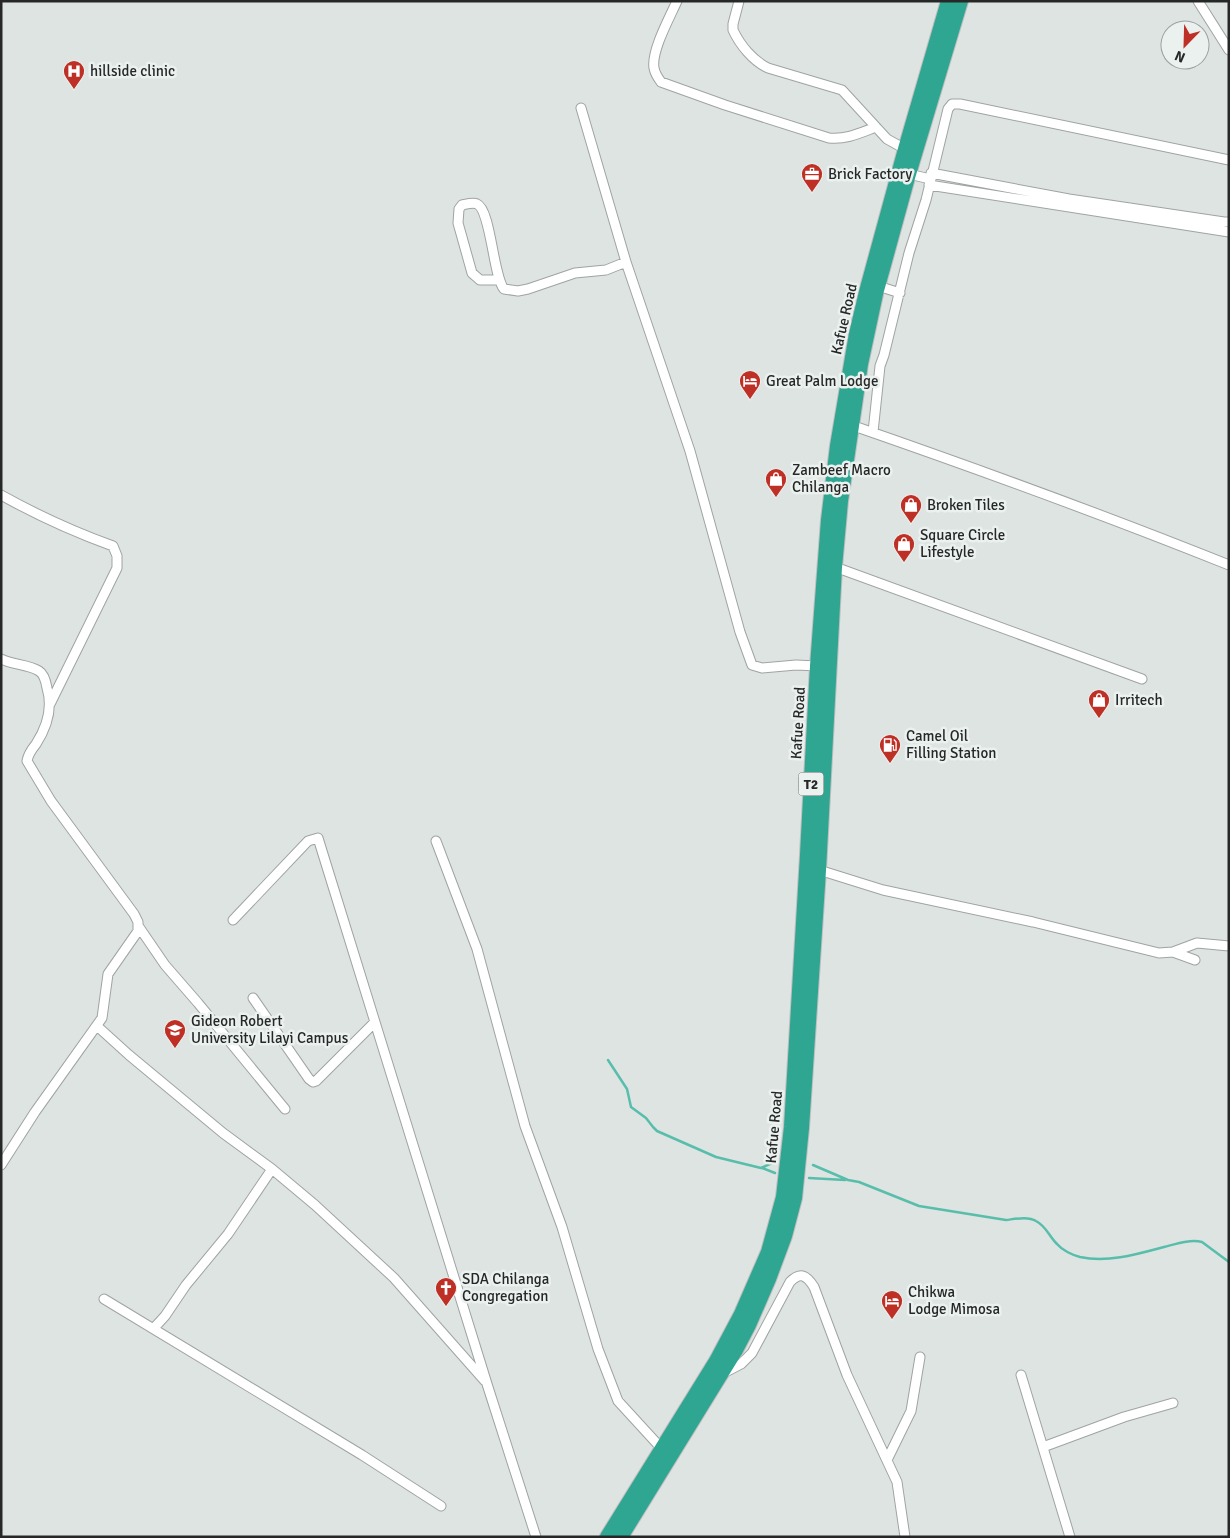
<svg xmlns="http://www.w3.org/2000/svg" width="1230" height="1538" font-family="Signika,sans-serif">
	<style>
		.lines { fill: none; stroke-linecap: round; stroke-linejoin: round }
		.stream { stroke: #58beab; stroke-width: 2.5 }
		.minor-casing { stroke: #9fa4a3; stroke-width: 11 }
		.highway-casing { stroke: #bebebe; stroke-width: 16 }
		.minor { stroke: #fff; stroke-width: 9 }
		.highway { stroke: #2ea692; stroke-width: 14 }
		.labels { text-anchor: middle; stroke-width: 5; stroke-linejoin: round; paint-order: stroke }
		.shield { fill: #ebf1ef; stroke: #616464; stroke-width: 1 }
		.shield-label { font-size: 14px; font-weight: bold; fill: #262828 }
		.poi-label { font-size: 15px; fill: #262828; stroke: #ebf1ef; text-anchor: start }
		.street-label { font-size: 15px; fill: #262828; stroke: #ebf1ef }
	</style>
	<rect width="100%" height="100%" fill="#dee4e2"/>
	<g class="lines">
		<path class="stream" d="M608 1060 627 1089 631 1107 646 1118 653 1127 657 1131 716 1157 761 1168 772 1163
			M813 1165 848 1180 859 1182 919 1206 1006 1220C1015 1219 1028 1216 1036 1221 1046 1226 1049 1236 1057 1244 1062 1250 1072 1255 1080 1257 1108 1263 1138 1254 1164 1247 1176 1244 1190 1239 1202 1242L1229 1262
			M762 1168 775 1173
			M809 1178 845 1180"/>
		<g class="minor-casing">
			<path id="minor" d="M677 1C670 17 651 51 654 68 655 74 658 78 661 82L725 105 829 138C846 140 860 133 876 127
				M739 1 733 24V30C740 45 753 61 768 68L842 90 887 139 905 149
				M1198 1 1229 50
				M581 108 626 262 690 451 740 632 752 665 762 668 796 665 817 666
				M931 173 1069 199 1224 222H1229
				M909 174 930 179
				M929 185 1229 232
				M499 280H480L472 273 458 223 459 209 462 205C467 204 473 202 477 204 491 210 493 276 504 289L518 291 528 289 575 273 606 270 626 262
				M878 286 900 293
				M851 425C978 469 1104 515 1229 565
				M873 432 880 366 884 355 909 253 926 200 948 109 952 104H960L1229 160
				M1 495C37 515 74 532 113 546L117 556V568L50 704
				M835 567 1142 679
				M1 659C13 665 28 664 39 671 44 674 46 682 47 688 53 708 47 727 36 744 32 749 28 754 27 761L51 801 134 914 138 922V931L108 974 102 1018 35 1112 1 1165
				M436 841 477 949 525 1126 562 1227 598 1349 618 1401 662 1449
				M819 870 883 890 1033 922 1159 953 1173 952 1197 943 1229 946
				M233 920 308 841 318 838 487 1384 536 1537
				M139 927 165 965 198 1003 285 1109
				M1173 952 1195 960
				M253 998 309 1079 313 1082 316 1081 375 1022
				M97 1026 129 1055 223 1133 272 1169 315 1205 394 1278 485 1381
				M104 1299 362 1455 441 1506
				M154 1328 165 1316 186 1285 228 1234 272 1169
				M722 1374 741 1364 752 1353 790 1282C801 1271 807 1276 814 1287L847 1375 897 1482 905 1537
				M1021 1375 1070 1537
				M1043 1447 1124 1417 1173 1403
				M887 1460 911 1411 920 1357"/>
		</g>
		<g class="highway-casing">
			<path id="highway" d="M607 1537 716 1361 741 1314 768 1252 783 1197 791 1127 807 855 817 666 828 520 837 446 856 334 866 292 905 149 948 1
				M621 1537 736 1350 749 1325 769 1279 785 1236 795 1198 802 1128 819 870 835 567 841 501 861 364 876 294 909 174 961 1"/>
		</g>
		<use href="#minor" class="minor"/>
		<use href="#highway" class="highway"/>
	</g>
	<defs>
		<g id="hospital-pin" transform="scale(1.125)"><path d="M0 17L-7.5 6A9.5 9.5 0 1 1 7.5 6Z" fill="#be3025" stroke="#ebf1ef"/><path d="M-5-5h3v3.5h4V-5h3V5h-3V1.5h-4V5h-3Z" fill="#fff"/></g>
		<g id="office-pin" transform="scale(1.125)"><path d="M0 17L-7.5 6A9.5 9.5 0 1 1 7.5 6Z" fill="#be3025" stroke="#ebf1ef"/><path d="M-6-3h4V-5.5h4V-3h4V5H-6ZM-1-4.5V-3h2v-1.5ZM-6 0V1H6V0Z" fill="#fff"/></g>
		<g id="hotel-pin" transform="scale(1.125)"><path d="M0 17L-7.5 6A9.5 9.5 0 1 1 7.5 6Z" fill="#be3025" stroke="#ebf1ef"/><path d="M-6-4.5h1.5V1H6V5H4.5V3h-9V5H-6ZM-4 0a1.8 1.8 0 1 1 3.6 0ZM.5 0V-2.5h3Q6-2.5 6 0Z" fill="#fff"/></g>
		<g id="shop-pin" transform="scale(1.125)"><path d="M0 17L-7.5 6A9.5 9.5 0 1 1 7.5 6Z" fill="#be3025" stroke="#ebf1ef"/><path d="M-5-2.5h2.3a2.7 3.5 0 0 1 5.4 0H5L5.5 6h-11ZM-1.5-2.5h3a1.5 2.3 0 0 0-3 0Z" fill="#fff"/></g>
		<g id="fuel-pin" transform="scale(1.125)"><path d="M0 17L-7.5 6A9.5 9.5 0 1 1 7.5 6Z" fill="#be3025" stroke="#ebf1ef"/><path d="M-5.5-6h7V0h2V4h1.3V-2.5L3-4.5l.8-.8L6-3V5H2.5V1h-1V6h-7ZM-4.2-4.7v3.2H.2V-4.7Z" fill="#fff"/></g>
		<g id="university-pin" transform="scale(1.125)"><path d="M0 17L-7.5 6A9.5 9.5 0 1 1 7.5 6Z" fill="#be3025" stroke="#ebf1ef"/><path d="M0-5L7-2L0 1L-7-2ZM-4 1L0 2.5L4 1V4Q0 6-4 4Z" fill="#fff"/></g>
		<g id="church-pin" transform="scale(1.125)"><path d="M0 17L-7.5 6A9.5 9.5 0 1 1 7.5 6Z" fill="#be3025" stroke="#ebf1ef"/><path d="M-1.2-6h2.4v3.5h3.3v2.4h-3.3V6h-2.4V-.1h-3.3v-2.4h3.3Z" fill="#fff"/></g>
	</defs>
	<g fill-rule="evenodd">
		<use href="#hospital-pin" x="74" y="71"/>
		<use href="#office-pin" x="812" y="174"/>
		<use href="#hotel-pin" x="750" y="381"/>
		<use href="#shop-pin" x="776" y="479"/>
		<use href="#shop-pin" x="911" y="505"/>
		<use href="#shop-pin" x="904" y="544"/>
		<use href="#shop-pin" x="1099" y="700"/>
		<use href="#fuel-pin" x="890" y="745"/>
		<use href="#university-pin" x="175" y="1030"/>
		<use href="#church-pin" x="446" y="1288"/>
		<use href="#hotel-pin" x="892" y="1301"/>
	</g>
	<g class="labels">
		<rect class="shield" x="798.5" y="772.5" width="25" height="23" rx="4"/>
		<g class="shield-label">
			<text x="811" y="789">T2</text>
		</g>
		<g class="poi-label">
			<text x="90" y="76">hillside clinic</text>
			<text x="828" y="179">Brick Factory</text>
			<text x="766" y="386">Great Palm Lodge</text>
			<text x="792" y="475">Zambeef Macro<tspan x="792" dy="17">Chilanga</tspan></text>
			<text x="927" y="510">Broken Tiles</text>
			<text x="920" y="540">Square Circle<tspan x="920" dy="17">Lifestyle</tspan></text>
			<text x="1115" y="705">Irritech</text>
			<text x="906" y="741">Camel Oil<tspan x="906" dy="17">Filling Station</tspan></text>
			<text x="191" y="1026">Gideon Robert<tspan x="191" dy="17">University Lilayi Campus</tspan></text>
			<text x="462" y="1284">SDA Chilanga<tspan x="462" dy="17">Congregation</tspan></text>
			<text x="908" y="1297">Chikwa<tspan x="908" dy="17">Lodge Mimosa</tspan></text>
		</g>
		<g class="street-label">
			<text transform="translate(844 319) rotate(-77)" y="5">Kafue Road</text>
			<text transform="translate(798 723) rotate(-87)" y="5">Kafue Road</text>
			<text transform="translate(774 1127) rotate(-85)" y="5">Kafue Road</text>
		</g>
	</g>
	<rect width="1230" height="1538" fill="none" stroke="#262828" stroke-width="5"/>
	<g transform="translate(1185 45) rotate(203)"><circle r="24" fill="#ebf1ef" stroke="#9ca19f"/>
	<path d="M0-4L9 19L0 12L-9 19Z" fill="#be3025"/>
	<text y="-8" font-size="14" font-weight="bold" text-anchor="middle" fill="#262828">N</text>
	</g>
</svg>
